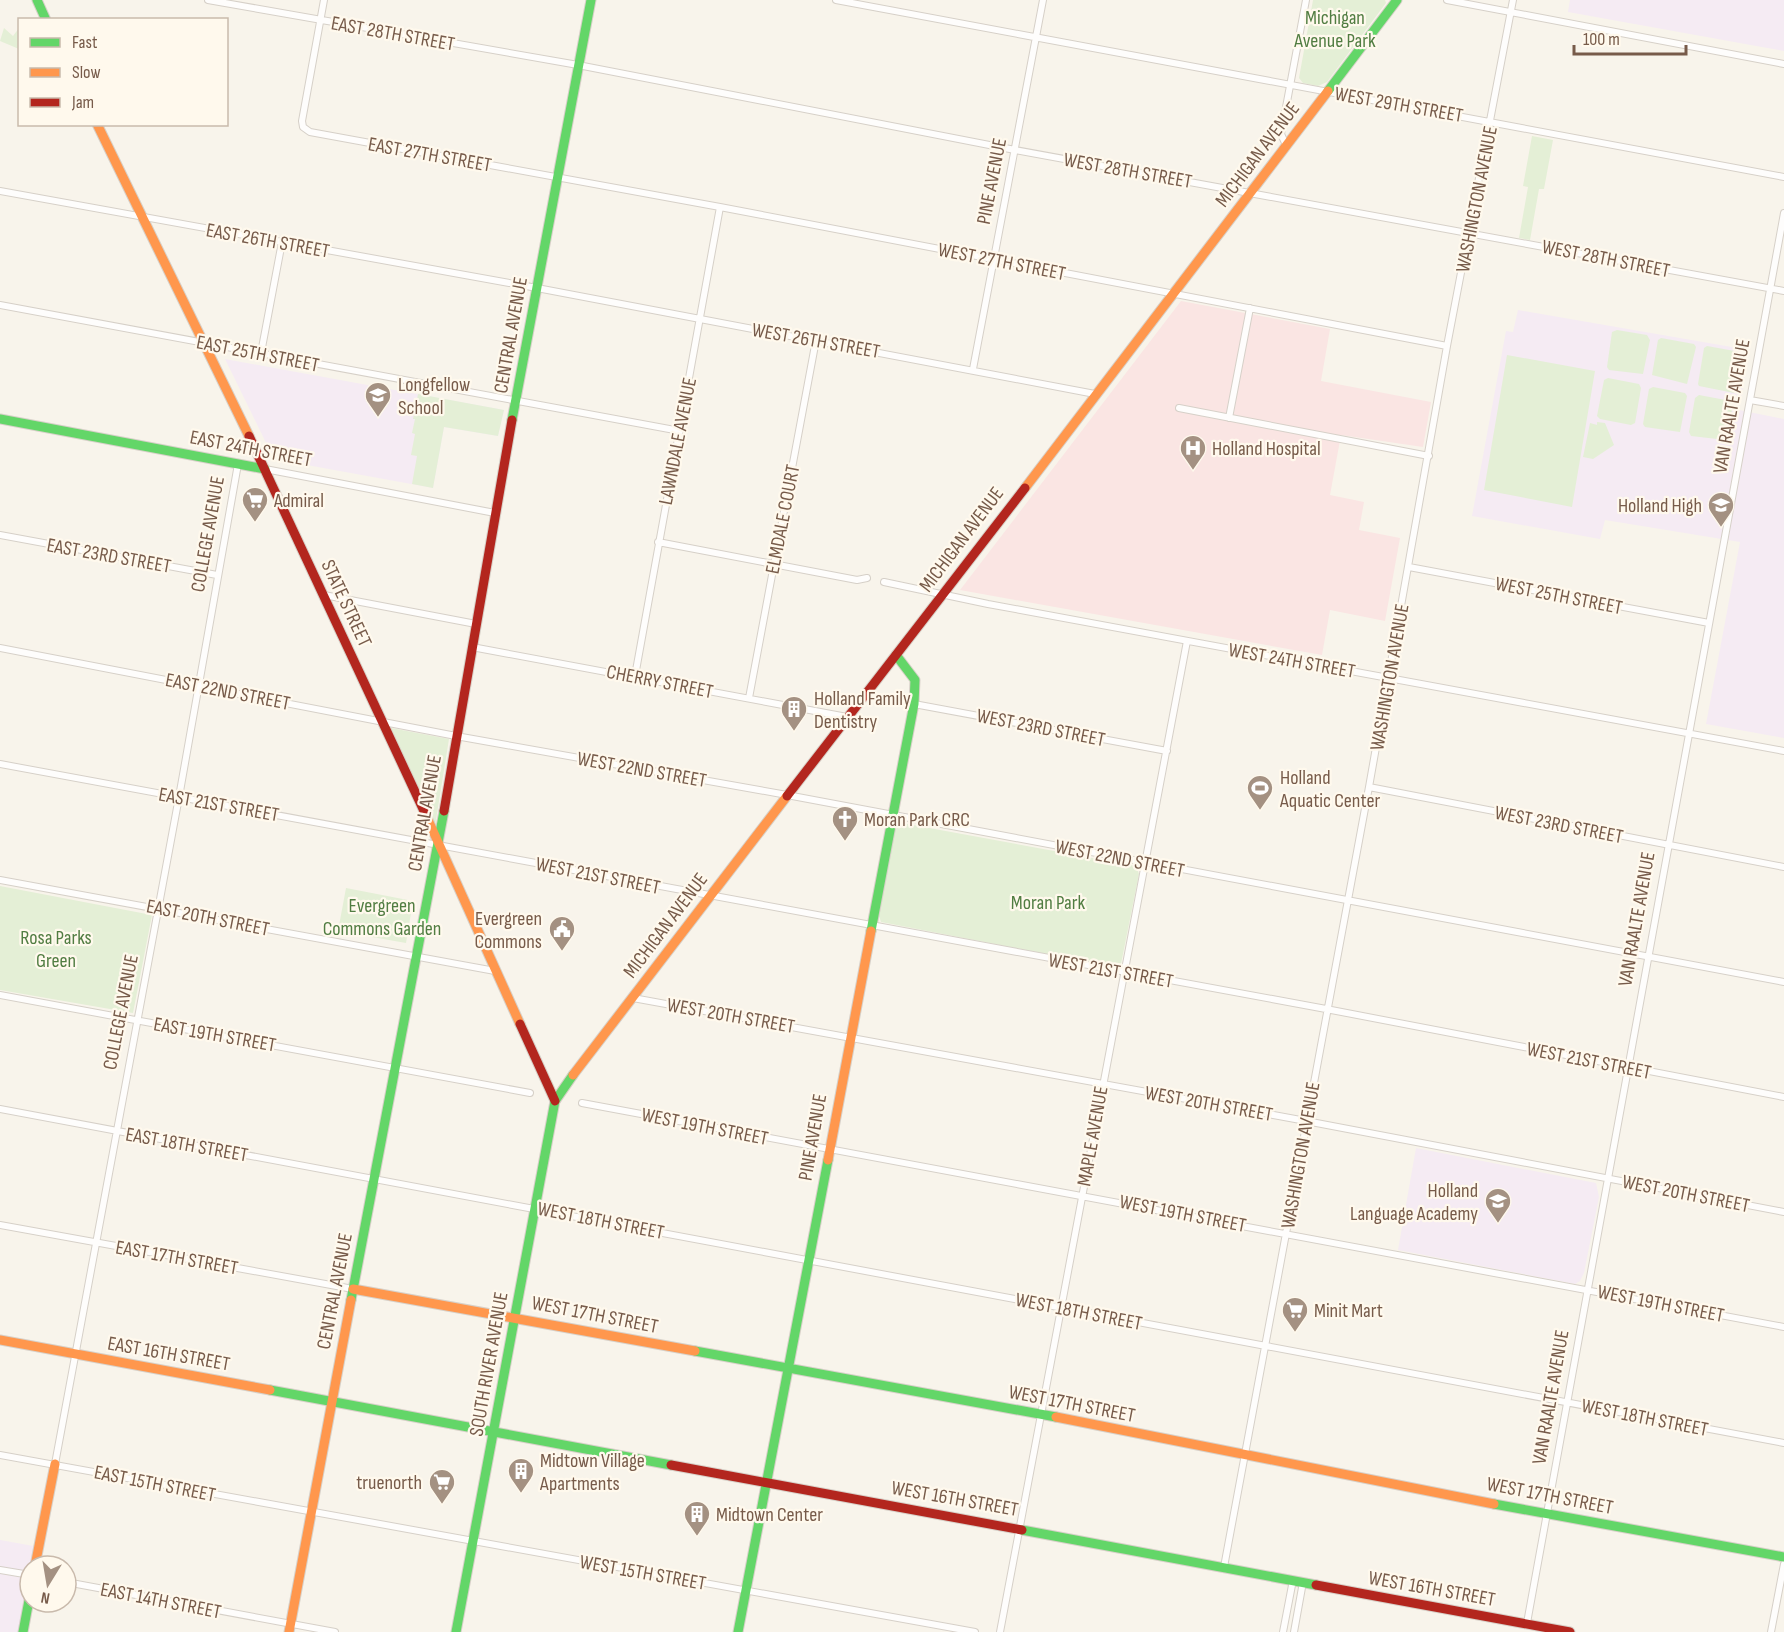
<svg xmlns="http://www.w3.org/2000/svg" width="1784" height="1632" font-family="'Sofia Sans Condensed',sans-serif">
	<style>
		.education { fill: #f5ebf3 }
		.medical { fill: #fae5e3 }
		.green { fill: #e4efd6 }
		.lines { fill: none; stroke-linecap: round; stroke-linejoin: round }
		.street-casing { stroke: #d6d0c8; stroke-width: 8 }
		.fast-casing { stroke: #d7d0c8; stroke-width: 11 }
		.slow-casing { stroke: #d7d0c8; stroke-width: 11 }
		.jam-casing { stroke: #d7d0c8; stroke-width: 11 }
		.street { stroke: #fefdfc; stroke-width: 6 }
		.fast { stroke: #63d668; stroke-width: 9 }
		.slow { stroke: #ff974d; stroke-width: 9 }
		.jam { stroke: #b3261e; stroke-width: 9 }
		.labels { text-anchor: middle; stroke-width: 4.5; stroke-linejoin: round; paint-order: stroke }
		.park-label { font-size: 20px; fill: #517d42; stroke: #fff9ed }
		.street-label { font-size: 20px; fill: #775b4a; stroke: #fff9ed }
		.poi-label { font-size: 20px; fill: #775b4a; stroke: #fff9ed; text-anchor: start }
	</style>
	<rect width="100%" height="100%" fill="#f8f4eb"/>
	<path class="education" d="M1570 0H1784V51L1568 12Z
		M1518 310 1749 350 1739 410 1784 419V738L1706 724 1740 542 1605 520 1600 539 1472 516 1506 331 1513 332Z
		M225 359 504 410 498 436 444 427 433 488 274 459Z
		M1416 1148 1596 1183 1599 1197 1584 1273 1580 1281 1575 1284 1398 1250Z
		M0 1540 39 1547 35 1566H30V1595L23 1632H0Z"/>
	<path class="medical" d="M1181 301 1330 329 1321 381 1431 402 1423 447 1341 435 1330 495 1364 502 1359 530 1400 538 1385 621 1330 610 1322 655 960 590Z"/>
	<path class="green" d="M1313 0H1385L1386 3 1327 82 1318 86 1303 83 1299 78Z
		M4 28 13 36 19 28V49L0 41Z
		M1532 136 1553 140 1544 189H1539L1530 240 1519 238 1528 187 1523 186Z
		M1617 330 1647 335 1650 340 1643 374 1609 370 1607 367 1612 332Z
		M1661 338 1694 344 1696 347 1687 384 1652 375 1658 340Z
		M1707 346 1740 352 1734 393 1699 386 1698 384 1704 348Z
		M1507 355 1595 371 1572 507 1484 490Z
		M1608 378 1639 384 1641 388 1635 423 1631 425 1600 419 1597 416 1604 380Z
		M1653 387 1685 393 1687 396 1680 432 1645 427 1643 424 1649 389Z
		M418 394 504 410 498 436 444 427 433 488 412 484 417 456 411 455 415 434 412 433 415 419H413Z
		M1699 395 1731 401 1733 405 1726 440 1691 436 1689 432 1695 398Z
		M1597 422 1605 423 1614 445 1593 459 1583 457 1590 423 1597 425Z
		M391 728 449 739 435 826Z
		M902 823 1136 866 1139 874 1121 964 1114 967 881 922 879 916 895 828Z
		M0 886 152 915 133 1013 0 990Z
		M346 888 413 901 406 943 338 931Z"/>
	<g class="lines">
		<g class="street-casing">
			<path id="street" d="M208 0 578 65 1015 150 1784 291
				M324 0 302 121 303 127 310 132 720 207 1447 346
				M836 0 1784 177
				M1447 0 1784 64
				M1286 145 1281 134 1306 0
				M0 191 537 288 1095 394
				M0 305 680 431
				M261 353 282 242
				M973 369 1043 0
				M1750 400 1784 406
				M1179 408 1429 456
				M1229 418 1250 308
				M265 469 495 513
				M0 535 217 575
				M658 542 857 580 867 578
				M1409 567 1709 623
				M884 582 988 604 1784 751
				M324 595 476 624
				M472 647 847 717
				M0 648 456 736 787 795 1784 982
				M635 676 720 207
				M749 698 816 340
				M914 704 1167 751
				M0 764 1326 1009 1784 1097
				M1369 787 1784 867
				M0 880 495 971
				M0 995 530 1093
				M633 998 1306 1121 1784 1212
				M582 1103 1784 1327
				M0 1109 1784 1443
				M0 1225 353 1289
				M0 1455 975 1632
				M55 1464 179 797 238 464
				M1224 1567 1369 787 1447 346 1513 0
				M0 1570 30 1575
				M66 1582 335 1632
				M1527 1623 1784 213
				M1000 1632 1187 641
				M1283 1632 1293 1580
				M1294 1632 1303 1582
				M1771 1632 1784 1564"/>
		</g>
		<g class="fast-casing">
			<path id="fast" d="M37 0 46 20
				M1328 91 1397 0
				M0 419 265 469
				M512 420 591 0
				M871 931 914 704 915 680 896 655
				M351 1300 444 811
				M695 1351 1056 1417
				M270 1390 671 1465
				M1494 1504 1784 1557
				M1022 1530 1316 1585
				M23 1632 30 1595
				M456 1632 555 1101 573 1075
				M738 1632 828 1160"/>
		</g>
		<g class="slow-casing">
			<path id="slow" d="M97 124 249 436
				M1025 488 1328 91
				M424 811 520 1024
				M573 1075 787 796
				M828 1160 871 931
				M353 1289 695 1351
				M0 1340 270 1390
				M1056 1417 1494 1504
				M35 1566 55 1464
				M289 1632 351 1300"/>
		</g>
		<g class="jam-casing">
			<path id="jam" d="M249 436 424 811
				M787 796 1025 488
				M444 811 512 420
				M520 1024 555 1101
				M671 1465 1022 1530
				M1316 1585 1570 1632"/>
		</g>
		<use href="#street" class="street"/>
		<use href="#fast" class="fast"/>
		<use href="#slow" class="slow"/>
		<use href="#jam" class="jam"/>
	</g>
	<defs>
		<g id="school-pin" transform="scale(1.35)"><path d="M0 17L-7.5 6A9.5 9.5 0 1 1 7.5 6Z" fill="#a49182" stroke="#fff9ed"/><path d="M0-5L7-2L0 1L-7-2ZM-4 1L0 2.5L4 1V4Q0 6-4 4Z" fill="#fff"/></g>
		<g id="hospital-pin" transform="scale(1.35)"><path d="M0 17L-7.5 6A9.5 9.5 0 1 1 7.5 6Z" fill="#a49182" stroke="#fff9ed"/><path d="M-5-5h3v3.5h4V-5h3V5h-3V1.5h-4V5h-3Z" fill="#fff"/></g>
		<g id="supermarket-pin" transform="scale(1.35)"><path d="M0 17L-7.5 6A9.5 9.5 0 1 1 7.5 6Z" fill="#a49182" stroke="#fff9ed"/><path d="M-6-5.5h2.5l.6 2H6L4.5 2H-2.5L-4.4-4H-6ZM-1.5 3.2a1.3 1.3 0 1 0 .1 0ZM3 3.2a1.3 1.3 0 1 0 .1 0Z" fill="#fff"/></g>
		<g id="building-pin" transform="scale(1.35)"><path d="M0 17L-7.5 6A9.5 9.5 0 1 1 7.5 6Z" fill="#a49182" stroke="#fff9ed"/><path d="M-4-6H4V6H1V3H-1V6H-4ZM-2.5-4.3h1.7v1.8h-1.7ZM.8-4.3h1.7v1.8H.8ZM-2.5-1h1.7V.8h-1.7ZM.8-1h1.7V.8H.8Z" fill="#fff"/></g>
		<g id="stadium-pin" transform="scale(1.35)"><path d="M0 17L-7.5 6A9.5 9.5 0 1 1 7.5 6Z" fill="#a49182" stroke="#fff9ed"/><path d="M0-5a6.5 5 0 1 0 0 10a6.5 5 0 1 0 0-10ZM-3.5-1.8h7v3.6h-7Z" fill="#fff"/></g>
		<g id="church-pin" transform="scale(1.35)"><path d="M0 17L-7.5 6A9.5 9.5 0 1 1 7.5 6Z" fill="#a49182" stroke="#fff9ed"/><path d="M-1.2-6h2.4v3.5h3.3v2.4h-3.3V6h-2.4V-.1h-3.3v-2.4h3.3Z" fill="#fff"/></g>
		<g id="civic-pin" transform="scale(1.35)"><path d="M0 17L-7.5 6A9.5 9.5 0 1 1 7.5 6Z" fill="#a49182" stroke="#fff9ed"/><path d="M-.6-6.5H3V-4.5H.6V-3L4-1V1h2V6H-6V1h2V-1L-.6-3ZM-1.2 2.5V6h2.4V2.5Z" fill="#fff"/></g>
	</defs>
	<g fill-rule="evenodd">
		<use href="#school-pin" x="378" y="395"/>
		<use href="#hospital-pin" x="1193" y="448"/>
		<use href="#supermarket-pin" x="255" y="500"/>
		<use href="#school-pin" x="1721" y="505"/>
		<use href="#building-pin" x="794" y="709"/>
		<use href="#stadium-pin" x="1260" y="788"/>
		<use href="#church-pin" x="845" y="819"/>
		<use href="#civic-pin" x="562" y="929"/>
		<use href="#school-pin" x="1498" y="1201"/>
		<use href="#supermarket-pin" x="1295" y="1310"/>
		<use href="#building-pin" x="521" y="1471"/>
		<use href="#supermarket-pin" x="442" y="1482"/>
		<use href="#building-pin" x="697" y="1514"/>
	</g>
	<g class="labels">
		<g class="park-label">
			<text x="1335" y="24">Michigan<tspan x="1335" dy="23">Avenue Park</tspan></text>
			<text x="1048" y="909">Moran Park</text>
			<text x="382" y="912">Evergreen<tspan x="382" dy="23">Commons Garden</tspan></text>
			<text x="56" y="944">Rosa Parks<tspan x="56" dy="23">Green</tspan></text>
		</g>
		<g class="street-label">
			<text transform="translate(393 33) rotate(10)" y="7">EAST 28TH STREET</text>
			<text transform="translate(1399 104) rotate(10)" y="7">WEST 29TH STREET</text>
			<text transform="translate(430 154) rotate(10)" y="7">EAST 27TH STREET</text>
			<text transform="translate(1257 154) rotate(-53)" y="7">MICHIGAN AVENUE</text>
			<text transform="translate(1128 170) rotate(10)" y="7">WEST 28TH STREET</text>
			<text transform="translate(991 181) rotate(-79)" y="7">PINE AVENUE</text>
			<text transform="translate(1476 199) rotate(-79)" y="7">WASHINGTON AVENUE</text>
			<text transform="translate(268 240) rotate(10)" y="7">EAST 26TH STREET</text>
			<text transform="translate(1606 258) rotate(11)" y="7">WEST 28TH STREET</text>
			<text transform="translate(1002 261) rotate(11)" y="7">WEST 27TH STREET</text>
			<text transform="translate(510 335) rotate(-80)" y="7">CENTRAL AVENUE</text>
			<text transform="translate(816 340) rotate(10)" y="7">WEST 26TH STREET</text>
			<text transform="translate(258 353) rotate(11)" y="7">EAST 25TH STREET</text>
			<text transform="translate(1731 406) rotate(-80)" y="7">VAN RAALTE AVENUE</text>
			<text transform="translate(677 441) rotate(-79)" y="7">LAWNDALE AVENUE</text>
			<text transform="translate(251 448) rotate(11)" y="7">EAST 24TH STREET</text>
			<text transform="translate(782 519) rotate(-79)" y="7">ELMDALE COURT</text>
			<text transform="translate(207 534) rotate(-80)" y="7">COLLEGE AVENUE</text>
			<text transform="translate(961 539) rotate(-53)" y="7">MICHIGAN AVENUE</text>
			<text transform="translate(109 555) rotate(10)" y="7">EAST 23RD STREET</text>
			<text transform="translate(1559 595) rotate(11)" y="7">WEST 25TH STREET</text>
			<text transform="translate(347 603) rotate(65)" y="7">STATE STREET</text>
			<text transform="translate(1292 660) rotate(10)" y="7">WEST 24TH STREET</text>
			<text transform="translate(1389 677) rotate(-80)" y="7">WASHINGTON AVENUE</text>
			<text transform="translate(660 681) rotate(11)" y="7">CHERRY STREET</text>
			<text transform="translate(228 691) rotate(11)" y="7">EAST 22ND STREET</text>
			<text transform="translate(1041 727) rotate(11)" y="7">WEST 23RD STREET</text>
			<text transform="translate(642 769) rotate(10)" y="7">WEST 22ND STREET</text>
			<text transform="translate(219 804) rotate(10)" y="7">EAST 21ST STREET</text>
			<text transform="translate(424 813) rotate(-80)" y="7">CENTRAL AVENUE</text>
			<text transform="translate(1559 824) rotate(11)" y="7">WEST 23RD STREET</text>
			<text transform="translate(1120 858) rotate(11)" y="7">WEST 22ND STREET</text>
			<text transform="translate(598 875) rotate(11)" y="7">WEST 21ST STREET</text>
			<text transform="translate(208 917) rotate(11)" y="7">EAST 20TH STREET</text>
			<text transform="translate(1636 919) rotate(-80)" y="7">VAN RAALTE AVENUE</text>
			<text transform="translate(665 925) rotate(-53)" y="7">MICHIGAN AVENUE</text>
			<text transform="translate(1111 970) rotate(10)" y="7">WEST 21ST STREET</text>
			<text transform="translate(120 1012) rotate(-79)" y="7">COLLEGE AVENUE</text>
			<text transform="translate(731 1015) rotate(10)" y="7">WEST 20TH STREET</text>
			<text transform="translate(215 1034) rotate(10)" y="7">EAST 19TH STREET</text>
			<text transform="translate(1589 1060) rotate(11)" y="7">WEST 21ST STREET</text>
			<text transform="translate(1209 1103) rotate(10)" y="7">WEST 20TH STREET</text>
			<text transform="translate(705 1126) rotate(11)" y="7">WEST 19TH STREET</text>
			<text transform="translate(1092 1136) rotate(-80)" y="7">MAPLE AVENUE</text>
			<text transform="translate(812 1137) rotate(-80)" y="7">PINE AVENUE</text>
			<text transform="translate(187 1144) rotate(10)" y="7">EAST 18TH STREET</text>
			<text transform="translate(1300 1155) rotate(-80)" y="7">WASHINGTON AVENUE</text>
			<text transform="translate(1686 1193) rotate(11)" y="7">WEST 20TH STREET</text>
			<text transform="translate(1183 1213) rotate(11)" y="7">WEST 19TH STREET</text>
			<text transform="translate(601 1220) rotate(11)" y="7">WEST 18TH STREET</text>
			<text transform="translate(177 1257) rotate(10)" y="7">EAST 17TH STREET</text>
			<text transform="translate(334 1291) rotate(-79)" y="7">CENTRAL AVENUE</text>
			<text transform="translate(1661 1303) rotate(11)" y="7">WEST 19TH STREET</text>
			<text transform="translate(1079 1311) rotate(11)" y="7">WEST 18TH STREET</text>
			<text transform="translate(595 1314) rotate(11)" y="7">WEST 17TH STREET</text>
			<text transform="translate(169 1353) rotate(10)" y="7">EAST 16TH STREET</text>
			<text transform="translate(488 1364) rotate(-80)" y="7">SOUTH RIVER AVENUE</text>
			<text transform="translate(1550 1397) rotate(-80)" y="7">VAN RAALTE AVENUE</text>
			<text transform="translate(1072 1403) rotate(11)" y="7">WEST 17TH STREET</text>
			<text transform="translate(1645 1417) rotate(11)" y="7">WEST 18TH STREET</text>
			<text transform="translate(155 1483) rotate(11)" y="7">EAST 15TH STREET</text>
			<text transform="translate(1550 1495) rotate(11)" y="7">WEST 17TH STREET</text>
			<text transform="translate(955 1498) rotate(10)" y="7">WEST 16TH STREET</text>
			<text transform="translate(643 1572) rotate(10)" y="7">WEST 15TH STREET</text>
			<text transform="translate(1432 1588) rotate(10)" y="7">WEST 16TH STREET</text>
			<text transform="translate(161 1600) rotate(11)" y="7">EAST 14TH STREET</text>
		</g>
		<g class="poi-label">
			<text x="398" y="391">Longfellow<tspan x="398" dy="23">School</tspan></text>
			<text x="1212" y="455">Holland Hospital</text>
			<text x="274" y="507">Admiral</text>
			<text x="1702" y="512" text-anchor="end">Holland High</text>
			<text x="814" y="705">Holland Family<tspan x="814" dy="23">Dentistry</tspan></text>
			<text x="1280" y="784">Holland<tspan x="1280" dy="23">Aquatic Center</tspan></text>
			<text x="864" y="826">Moran Park CRC</text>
			<text x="542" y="925" text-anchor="end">Evergreen<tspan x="542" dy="23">Commons</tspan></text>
			<text x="1478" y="1197" text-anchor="end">Holland<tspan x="1478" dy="23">Language Academy</tspan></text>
			<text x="1314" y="1317">Minit Mart</text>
			<text x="540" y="1467">Midtown Village<tspan x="540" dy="23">Apartments</tspan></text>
			<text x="422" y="1489" text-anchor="end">truenorth</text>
			<text x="716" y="1521">Midtown Center</text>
		</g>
	</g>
	<rect x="18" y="18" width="210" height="108" fill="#fff9ed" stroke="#c9baac" stroke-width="1.5"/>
	<rect x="30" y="38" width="30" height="9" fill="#63d668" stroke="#c9baac" stroke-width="1.5"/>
	<text x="72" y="48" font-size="18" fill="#775b4a">Fast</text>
	<rect x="30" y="68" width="30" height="9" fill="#ff974d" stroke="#c9baac" stroke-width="1.5"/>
	<text x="72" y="78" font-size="18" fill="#775b4a">Slow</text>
	<rect x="30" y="98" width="30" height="9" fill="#b3261e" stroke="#c9baac" stroke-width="1.5"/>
	<text x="72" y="108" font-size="18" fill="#775b4a">Jam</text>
	<g transform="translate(48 1584) rotate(191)"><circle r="28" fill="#fff9ed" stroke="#c9baac" stroke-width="1.5"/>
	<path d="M0-4.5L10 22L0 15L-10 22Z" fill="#a49182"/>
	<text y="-9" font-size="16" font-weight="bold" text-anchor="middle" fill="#775b4a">N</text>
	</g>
	<path d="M1574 45v9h112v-9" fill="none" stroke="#775b4a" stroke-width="3"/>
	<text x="1583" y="45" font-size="18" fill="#775b4a" stroke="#fff9ed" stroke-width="4.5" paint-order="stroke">100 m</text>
</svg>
